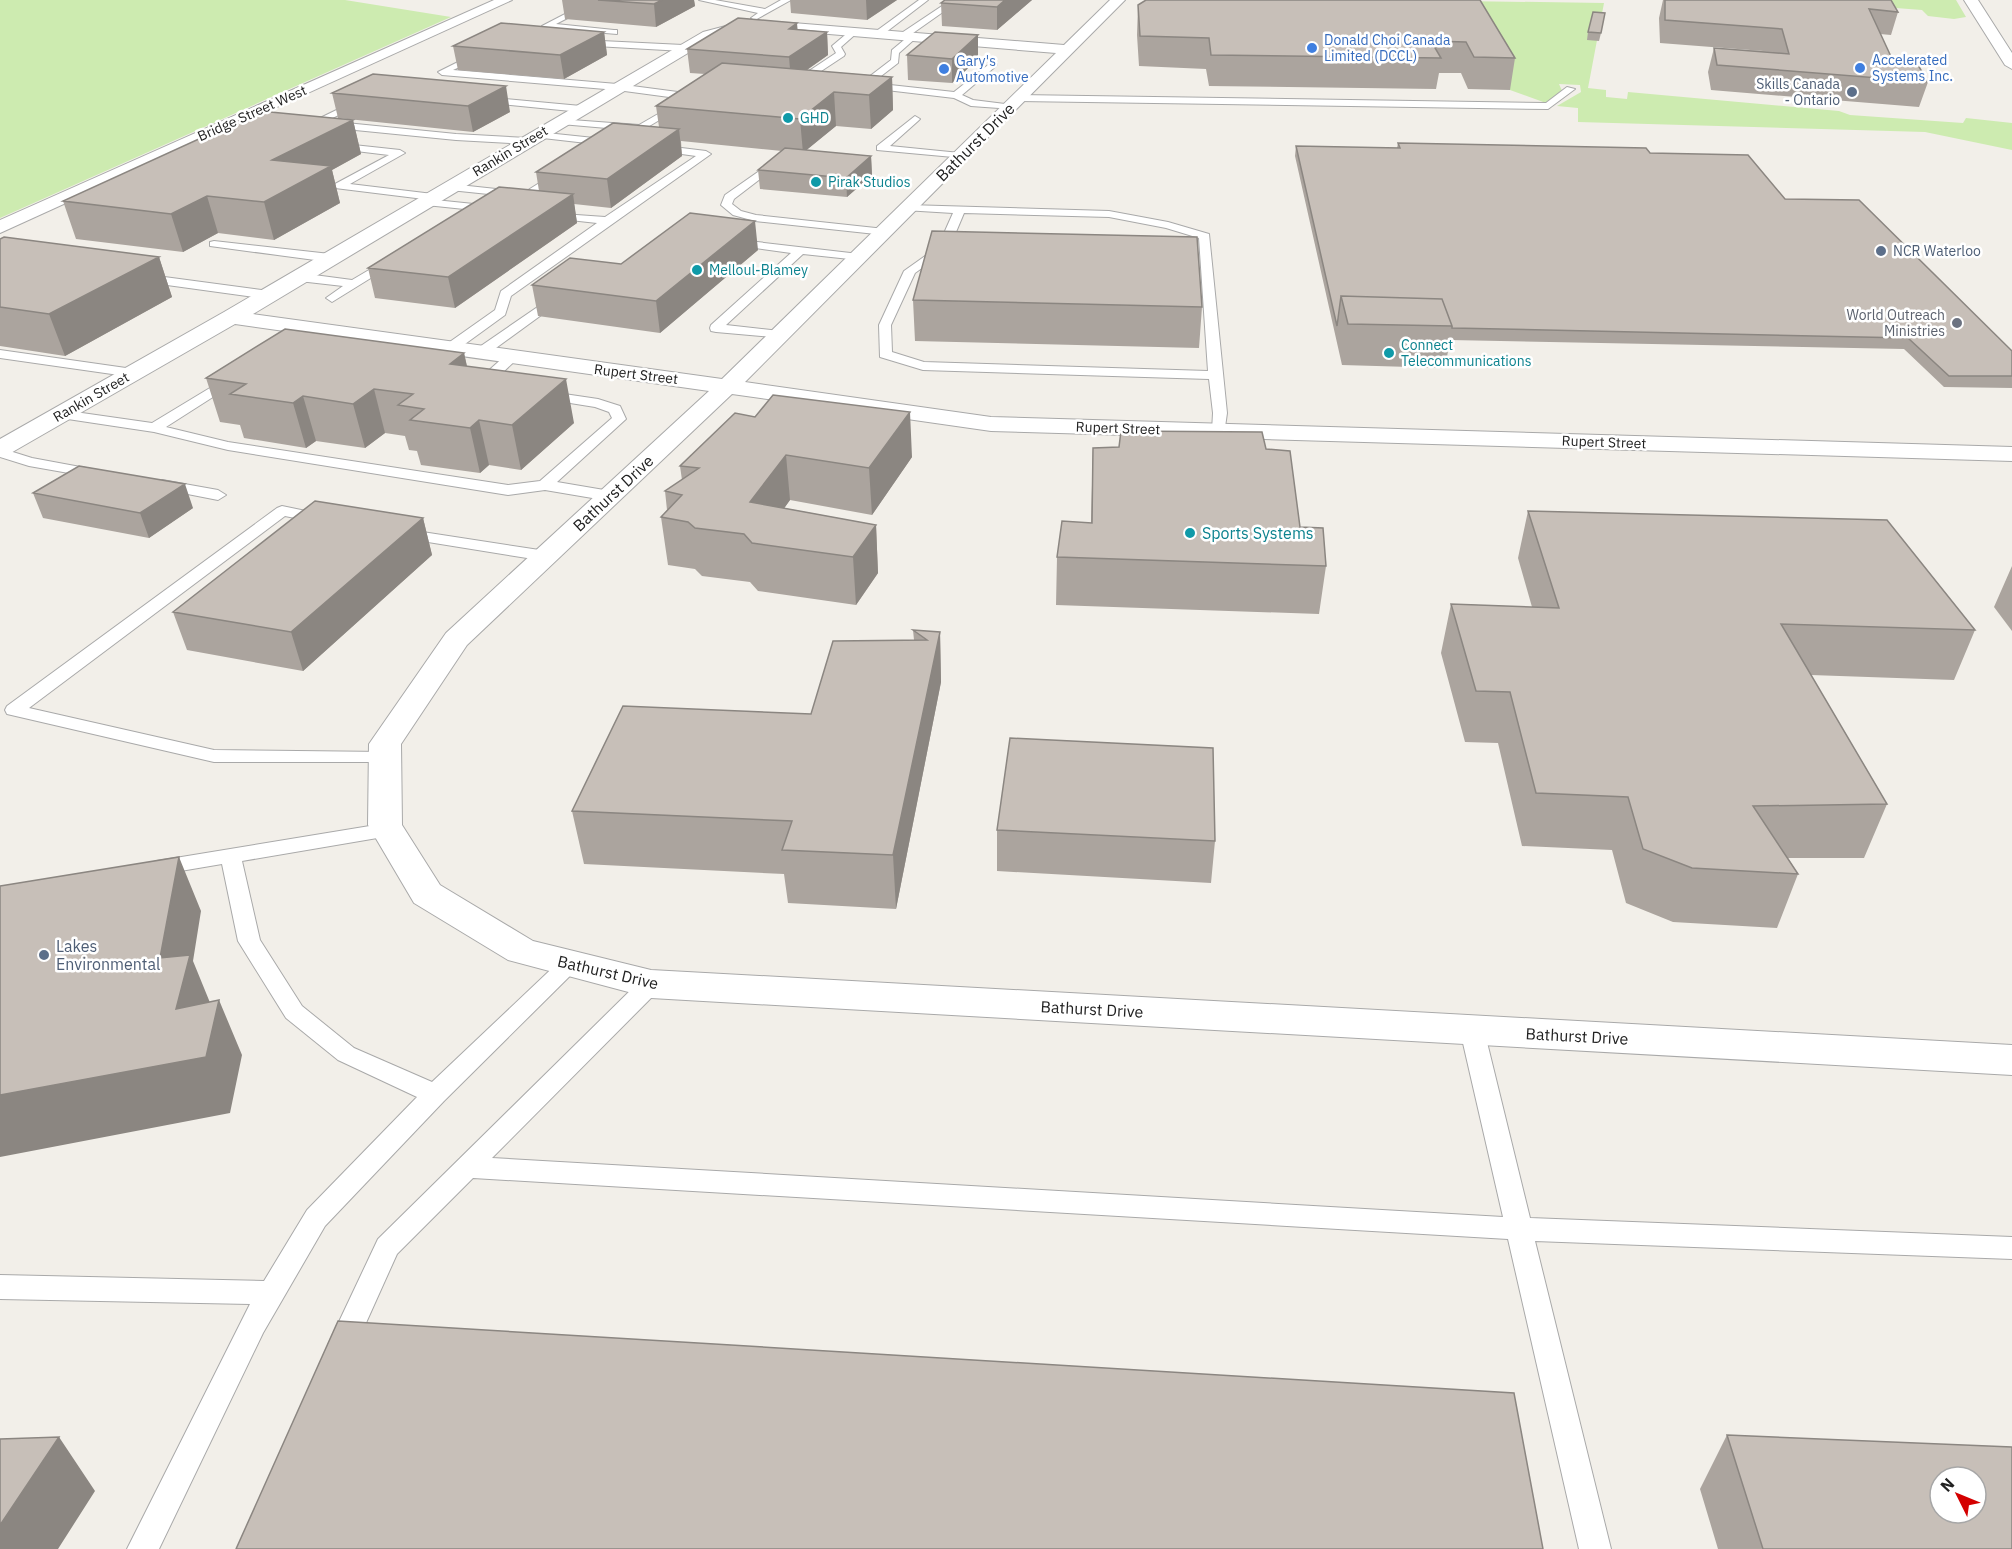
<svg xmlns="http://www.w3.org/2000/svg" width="2012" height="1549" font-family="'IBM Plex Sans',sans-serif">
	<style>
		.grass { fill: #cdebb0 }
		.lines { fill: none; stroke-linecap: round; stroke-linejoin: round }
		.service-casing { stroke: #a9a9a9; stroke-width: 2 }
		.minor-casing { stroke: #a9a9a9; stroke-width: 2 }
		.tertiary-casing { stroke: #a9a9a9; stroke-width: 2 }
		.service { fill: #fff; fill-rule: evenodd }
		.minor { fill: #fff; fill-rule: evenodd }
		.tertiary { fill: #fff; fill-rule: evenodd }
		.wall { fill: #aba49e }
		.shaded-wall { fill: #8b8681 }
		.building { fill: #c7bfb8; stroke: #8b8681; stroke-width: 1.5; fill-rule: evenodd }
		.shop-dot { fill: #3f7fe0; stroke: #fff; stroke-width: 2 }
		.service-dot { fill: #5c6f8a; stroke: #fff; stroke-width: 2 }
		.culture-dot { fill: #0f9aa8; stroke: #fff; stroke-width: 2 }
		.worship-dot { fill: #6b7280; stroke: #fff; stroke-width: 2 }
		.labels { text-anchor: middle; stroke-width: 5; stroke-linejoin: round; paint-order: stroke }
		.far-shop-label { font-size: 14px; fill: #366cbe; stroke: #fff; text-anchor: start }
		.far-service-label { font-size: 14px; fill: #4e5e75; stroke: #fff; text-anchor: end }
		.far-street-label { font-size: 14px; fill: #222; stroke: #fff }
		.far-culture-label { font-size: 14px; fill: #0d838f; stroke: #fff; text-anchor: start }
		.far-worship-label { font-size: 14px; fill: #5b616d; stroke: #fff; text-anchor: end }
		.street-label { font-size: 16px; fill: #222; stroke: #fff }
		.culture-label { font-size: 16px; fill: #0d838f; stroke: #fff; text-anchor: start }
		.service-label { font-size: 16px; fill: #4e5e75; stroke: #fff; text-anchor: start }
	</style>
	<rect width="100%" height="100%" fill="#f2efe9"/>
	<path class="grass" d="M0 0H345L451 17 0 218Z
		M1394 0 1604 3 1588 88 1606 90V97L1627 99 1628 92 1839 111 1850 115 1963 123 1966 118 2012 123V150L1925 132 1578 122V108L1557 106 1581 92 1580 85 1559 84 1563 93 1546 103 1510 90 1463 7Z
		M1790 0H1956L1966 17 1954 19 1928 16 1922 10Z"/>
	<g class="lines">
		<g class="service-casing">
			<path id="service" d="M592 0H602L556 24 614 30H617V34L546 28 542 26Z
				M699 0H715L765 9 781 0H791L755 20 751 18 758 13Z
				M919 0H928L881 36H875V32Z
				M951 0H960L906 38H900V34Z
				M851 30 858 32 841 47 845 54 844 56 797 87H791V83L836 53 832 46Z
				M910 35 917 37 899 53 898 63 872 83 954 92 993 61 997 64 996 66 962 95 973 100 1013 105V109L971 106 954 98 861 87V83L891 60 892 50Z
				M581 40 683 45 687 48 683 51 578 45 577 43Z
				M480 51 484 54 483 56 453 70 617 84 693 94 698 97 641 131 561 124 556 121 558 119 639 125 684 99 617 90 442 75 438 72Z
				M1567 87 1575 89 1548 109 1019 101 1014 98 1019 95 1546 103Z
				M484 97 581 106 586 109 581 112 481 102V98Z
				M359 99 364 102 362 104 326 121 456 134 527 138 532 141 527 144 456 140 315 126 310 123Z
				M915 116 920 119 918 121 890 146 960 153 964 154V158L877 150V146Z
				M537 132 613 140 618 143 613 146 534 137V133Z
				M335 143 400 150 405 153 350 184 433 194 438 197 435 200 493 206 498 209 493 212 426 205 421 202 424 199 335 188V184L389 155 331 148 330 146Z
				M657 145 706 151 711 154 511 296 505 315 454 352H444L442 349 444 346 495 310 501 291 597 223 552 218 548 217V213L605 217 696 156 653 150 652 148Z
				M768 165 772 166V170L734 199 732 204 741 211 756 215 885 229 891 232 885 235 755 221 733 215 721 205 725 195Z
				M560 170 564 171V175L527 198 450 190 445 187 450 184 525 192Z
				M908 205 1109 211 1168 222 1209 234 1227 413 1224 434 1219 435 1212 431 1213 413 1209 379 923 370 880 357 879 325 904 271 928 254 945 231 953 213 904 210 903 208ZM964 213 1109 217 1166 228 1199 238 1208 371 924 362 892 352 891 325 915 273 936 258 956 232Z
				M731 239 859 254 865 257 859 260 803 254 726 325 780 331 786 335 785 338 716 332 711 331 710 328 711 325 791 253 727 244 725 242Z
				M214 241 330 254 336 258 330 262 210 246V242Z
				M391 257 395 259V263L332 302 326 298 343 286 299 281 293 277 299 273 352 280Z
				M142 274 269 291 275 295 269 299 138 281V275Z
				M558 293 564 297 562 300 485 356H475L473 353 475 350Z
				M0 350 133 369 140 373 133 377 0 358Z
				M511 354 518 358 499 376 500 381 510 388 508 391H498L488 386 485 375 487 372 506 355Z
				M233 374 238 375 240 378 238 381 166 427 228 442 508 485 540 481 612 418 609 412 595 407 539 398 537 395 539 392 544 391 598 399 620 406 626 419 557 482 610 491 618 496 610 501 545 490 508 495 228 450 154 432 61 418 54 414 61 410 152 423Z
				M0 448 32 458 102 471 104 474 97 478 29 466 0 457Z
				M162 480 218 490 226 495 218 500 157 488 154 485Z
				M282 506 330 516 332 519 324 524 285 516 29 708 214 750 385 752 392 754 395 758 392 762H214L7 714 5 710 7 706 277 508Z
				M403 529 546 551 554 556 546 561 397 537 395 534 397 531Z
				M388 823 395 825 398 830 395 835 242 861 260 940 302 1006 354 1048 432 1082 563 958 571 956 579 958 582 964 444 1101 325 1226 263 1333 159 1549H127L250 1304 0 1299V1275L264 1281 307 1210 417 1097 338 1060 286 1018 238 941 222 864 157 875 150 873 147 868 150 863 157 861Z
				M651 976 659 978 662 984 659 990 492 1158 1503 1217 1460 1030 1464 1024 1472 1021 1480 1024 1484 1030 1530 1218 2012 1237V1259L1535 1241 1611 1549H1579L1508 1239 473 1178 397 1254 352 1354 342 1358 332 1354 328 1345 378 1239 643 978Z"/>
		</g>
		<g class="minor-casing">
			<path id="minor" d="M1110 0H1125L745 382 991 417 2012 447V461L991 431 732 394 467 645 401 744 402 825 440 885 533 941 651 970 2012 1045V1075L651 998 508 960 414 903 368 825 369 744 446 633 709 391 235 324 9 454 0 456V439L224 312 703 32 741 22 793 23 1064 45ZM741 30 793 31 1056 53 722 379 253 314 713 38Z
				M1964 0H1978L2012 53V69L2005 65Z"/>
		</g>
		<g class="tertiary-casing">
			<path id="tertiary" d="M494 0H512L0 233V220Z"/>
		</g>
		<use href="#service" class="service"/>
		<use href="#minor" class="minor"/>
		<use href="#tertiary" class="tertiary"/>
	</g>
	<path class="wall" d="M562 0H694L695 6 656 27 565 19Z
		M790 0H897L867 20 791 13Z
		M945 0H1032L997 30 942 26 941 3Z
		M1480 0 1515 58 1510 90 1468 89 1461 73H1439L1436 89 1209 86 1206 69 1139 66 1137 35 1138 5Z
		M1663 0H1891L1898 12 1891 35 1880 34 1894 63 1928 82 1919 107 1711 90 1708 72 1714 48 1776 52 1660 43 1659 18Z
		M798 29 827 32 828 55 807 70 892 77 893 110 871 129 836 126 806 150 871 156 872 175 847 197 760 189 758 170 782 151 681 141 682 156 611 208 574 204 577 223 455 308 375 298 368 268 539 191 536 172 659 127 656 106 705 74 690 73 687 49Z
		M604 32 607 55 564 79 458 70 453 46Z
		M1588 32 1601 33 1599 41 1587 40Z
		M907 55 978 59 952 83 908 80Z
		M373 74 510 112 473 132 338 118 332 93Z
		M353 120 361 154 332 170 340 203 274 240 218 233 183 252 76 239 63 201Z
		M1398 143 1650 153 1785 199 2012 351V388L1944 387 1904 349 1450 340 1445 368 1342 365 1295 156 1296 146 1397 148Z
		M0 239 159 257 172 297 65 356 0 346Z
		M758 250 660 333 538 316 532 285 621 264Z
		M913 300 1202 307 1199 348 915 341Z
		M464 353 467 366 574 423 521 470 489 465 480 473 421 465 417 451 409 450 405 436 385 433 365 448 316 441 306 448 244 438 240 425 220 422 206 378Z
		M735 413 912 457 872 515 790 500 784 508 876 525 878 573 856 605 758 591 750 582 702 576 695 569 668 565 661 517 667 510 665 491 682 480 680 466Z
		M1093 448 1266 449 1300 527 1326 566 1319 614 1056 605 1057 557 1091 523Z
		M33 493 193 508 149 538 43 518Z
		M1528 511 1975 630 1954 680 1811 675 1887 804 1864 858H1788L1798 874 1777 928 1673 922 1626 903 1612 850 1522 846 1498 743 1465 742 1441 653 1451 604 1532 607 1518 558Z
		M423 518 432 555 303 671 187 650 173 612Z
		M2012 566V631L1994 607Z
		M913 630 940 632 941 682 896 909 788 903 784 874 584 864 572 811 811 714 914 640Z
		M997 830 1215 841 1211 883 997 871Z
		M1727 1435 2012 1549H1718L1700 1489Z"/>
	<path class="shaded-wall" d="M662 0H694L695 6 656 27 654 4Z
		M866 0H897L867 20Z
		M1005 0H1032L997 30V7Z
		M797 23 799 46 789 29Z
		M604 32 607 55 564 79 560 55Z
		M827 32 828 55 791 81 789 57Z
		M978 35V59L952 83V59Z
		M892 77 893 110 871 129 869 95Z
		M506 86 510 112 473 132 468 106Z
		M834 92 836 126 803 153 800 119Z
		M353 120 361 154 332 170 340 203 274 240 264 202 272 160Z
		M679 129 682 156 611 208 607 179Z
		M871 156 872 175 847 197 846 178Z
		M573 194 577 223 455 308 448 277Z
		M207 196 218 233 183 252 171 214Z
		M755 221 758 250 660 333 656 301Z
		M159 257 172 297 65 356 49 314Z
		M464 353 473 395 450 364Z
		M566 379 574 423 521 470 512 425Z
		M374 389 385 433 365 448 353 404Z
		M303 396 316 441 306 448 293 403Z
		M910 412 912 457 872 515 869 468Z
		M479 420 489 465 480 473 470 428Z
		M786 455 790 500 759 544 750 502Z
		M185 484 193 508 149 538 140 513Z
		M423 518 432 555 303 671 291 632Z
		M876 525 878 573 856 605 853 557Z
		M940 632 941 682 896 909 893 855Z
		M179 857 201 911 193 961 213 1010 219 1000 242 1055 230 1113 0 1157V1095L176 1009 160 958Z
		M59 1437 95 1491 58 1549H0V1525Z"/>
	<path class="building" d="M598 0H662L654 4Z
		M945 0H1005L997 7 941 3Z
		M1146 0H1480L1515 58 1474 57 1466 42 1431 41 1441 58 1211 55 1209 38 1140 36 1138 5Z
		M1665 0H1891L1898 12 1869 9 1894 63 1918 65 1928 82 1717 65 1714 48 1789 54 1782 29 1665 20Z
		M1593 12 1605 13 1601 33 1588 32Z
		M738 18 797 23 789 29 827 32 789 57 687 49Z
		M501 23 604 32 560 55 453 46Z
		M935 32 978 35 952 59 907 55Z
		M722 63 892 77 869 95 834 92 800 119 656 106Z
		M373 74 506 86 468 106 332 93Z
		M260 111 353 120 272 160 331 166 264 202 207 196 171 214 63 201Z
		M613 123 679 129 607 179 536 172Z
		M1398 143 1646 148 1650 153 1748 155 1785 199 1859 200 2012 351V376H1949L1908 338 1452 328V326L1442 299 1341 296 1337 326 1296 146 1400 148Z
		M785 148 871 156 846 178 758 170Z
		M499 187 573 194 448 277 368 268Z
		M690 213 755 221 656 301 532 285 570 258 621 264Z
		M932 231 1197 237 1202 307 913 300Z
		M4 237 159 257 49 314 0 307V239Z
		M1341 296 1442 299 1452 326 1348 324Z
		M285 329 464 353 450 364 566 379 512 425 479 420 470 428 410 420 424 409 398 405 413 394 374 389 353 404 303 396 293 403 230 394 246 384 206 378Z
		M773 395 910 412 869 468 786 455 750 502 876 525 853 557 752 543 744 534 695 528 688 522 661 517 682 495 665 491 699 468 680 466 735 413 755 417Z
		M1121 431 1262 432 1266 449 1290 451 1300 527 1323 528 1326 566 1057 557 1062 521 1092 523 1093 448 1119 447Z
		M79 466 185 484 140 513 33 493Z
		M315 501 423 518 291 632 173 612Z
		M1528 511 1887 520 1975 630 1781 624 1887 804 1753 806 1798 874 1692 868 1643 849 1628 797 1536 793 1510 692 1476 691 1451 604 1559 608Z
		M913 630 940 632 893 855 782 850 792 821 572 811 623 706 811 714 833 641 927 640Z
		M1010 738 1213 748 1215 841 997 830Z
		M179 857 160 958 190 955 176 1009 219 1000 206 1057 0 1095V886Z
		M338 1321 1514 1393 1543 1549H236Z
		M1727 1435 2012 1447V1549H1763ZM1940 1477H1976V1513H1940Z
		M59 1437 0 1525V1439Z"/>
	<g class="shop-dot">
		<circle cx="1312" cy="48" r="6"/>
		<circle cx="1860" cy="68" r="6"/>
		<circle cx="944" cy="69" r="6"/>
	</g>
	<g class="service-dot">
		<circle cx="1852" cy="92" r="6"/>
		<circle cx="1881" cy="251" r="6"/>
		<circle cx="44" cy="955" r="6"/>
	</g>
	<g class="culture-dot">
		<circle cx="788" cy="118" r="6"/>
		<circle cx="816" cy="182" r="6"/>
		<circle cx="697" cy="270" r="6"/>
		<circle cx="1389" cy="353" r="6"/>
		<circle cx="1190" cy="533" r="6"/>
	</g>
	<circle class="worship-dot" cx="1957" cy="323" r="6"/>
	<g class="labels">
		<g class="far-shop-label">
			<text x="1324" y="45">Donald Choi Canada<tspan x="1324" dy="16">Limited (DCCL)</tspan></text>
			<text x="1872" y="65">Accelerated<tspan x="1872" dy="16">Systems Inc.</tspan></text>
			<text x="956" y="66">Gary's<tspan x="956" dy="16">Automotive</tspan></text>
		</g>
		<g class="far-service-label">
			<text x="1840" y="89">Skills Canada<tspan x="1840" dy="16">- Ontario</tspan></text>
			<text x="1893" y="256" text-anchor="start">NCR Waterloo</text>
		</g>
		<g class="far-street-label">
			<text transform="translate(252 113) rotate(-24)" y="5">Bridge Street West</text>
			<text transform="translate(510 151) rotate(-31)" y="5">Rankin Street</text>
			<text transform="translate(636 374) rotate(7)" y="5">Rupert Street</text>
			<text transform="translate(91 397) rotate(-30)" y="5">Rankin Street</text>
			<text transform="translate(1118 428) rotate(2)" y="5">Rupert Street</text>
			<text transform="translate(1604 442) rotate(2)" y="5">Rupert Street</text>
		</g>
		<g class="far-culture-label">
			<text x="800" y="123">GHD</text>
			<text x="828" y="187">Pirak Studios</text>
			<text x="709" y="275">Melloul-Blamey</text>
			<text x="1401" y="350">Connect<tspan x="1401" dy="16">Telecommunications</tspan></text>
		</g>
		<g class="far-worship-label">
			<text x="1945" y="320">World Outreach<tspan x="1945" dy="16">Ministries</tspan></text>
		</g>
		<g class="street-label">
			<text transform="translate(975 142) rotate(-45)" y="6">Bathurst Drive</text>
			<text transform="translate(613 493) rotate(-43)" y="6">Bathurst Drive</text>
			<text transform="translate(608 972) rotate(13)" y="6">Bathurst Drive</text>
			<text transform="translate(1092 1009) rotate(3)" y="6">Bathurst Drive</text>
			<text transform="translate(1577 1036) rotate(3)" y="6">Bathurst Drive</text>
		</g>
		<g class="culture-label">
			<text x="1202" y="539">Sports Systems</text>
		</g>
		<g class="service-label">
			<text x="56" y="952">Lakes<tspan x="56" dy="18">Environmental</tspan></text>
		</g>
	</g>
	<g transform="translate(1958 1495) rotate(313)"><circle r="28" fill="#ffffff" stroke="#a7a7a7" stroke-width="1.5"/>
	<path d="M0-4.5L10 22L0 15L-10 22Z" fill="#d40000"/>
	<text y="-9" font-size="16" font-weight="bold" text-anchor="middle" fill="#222222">N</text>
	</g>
</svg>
